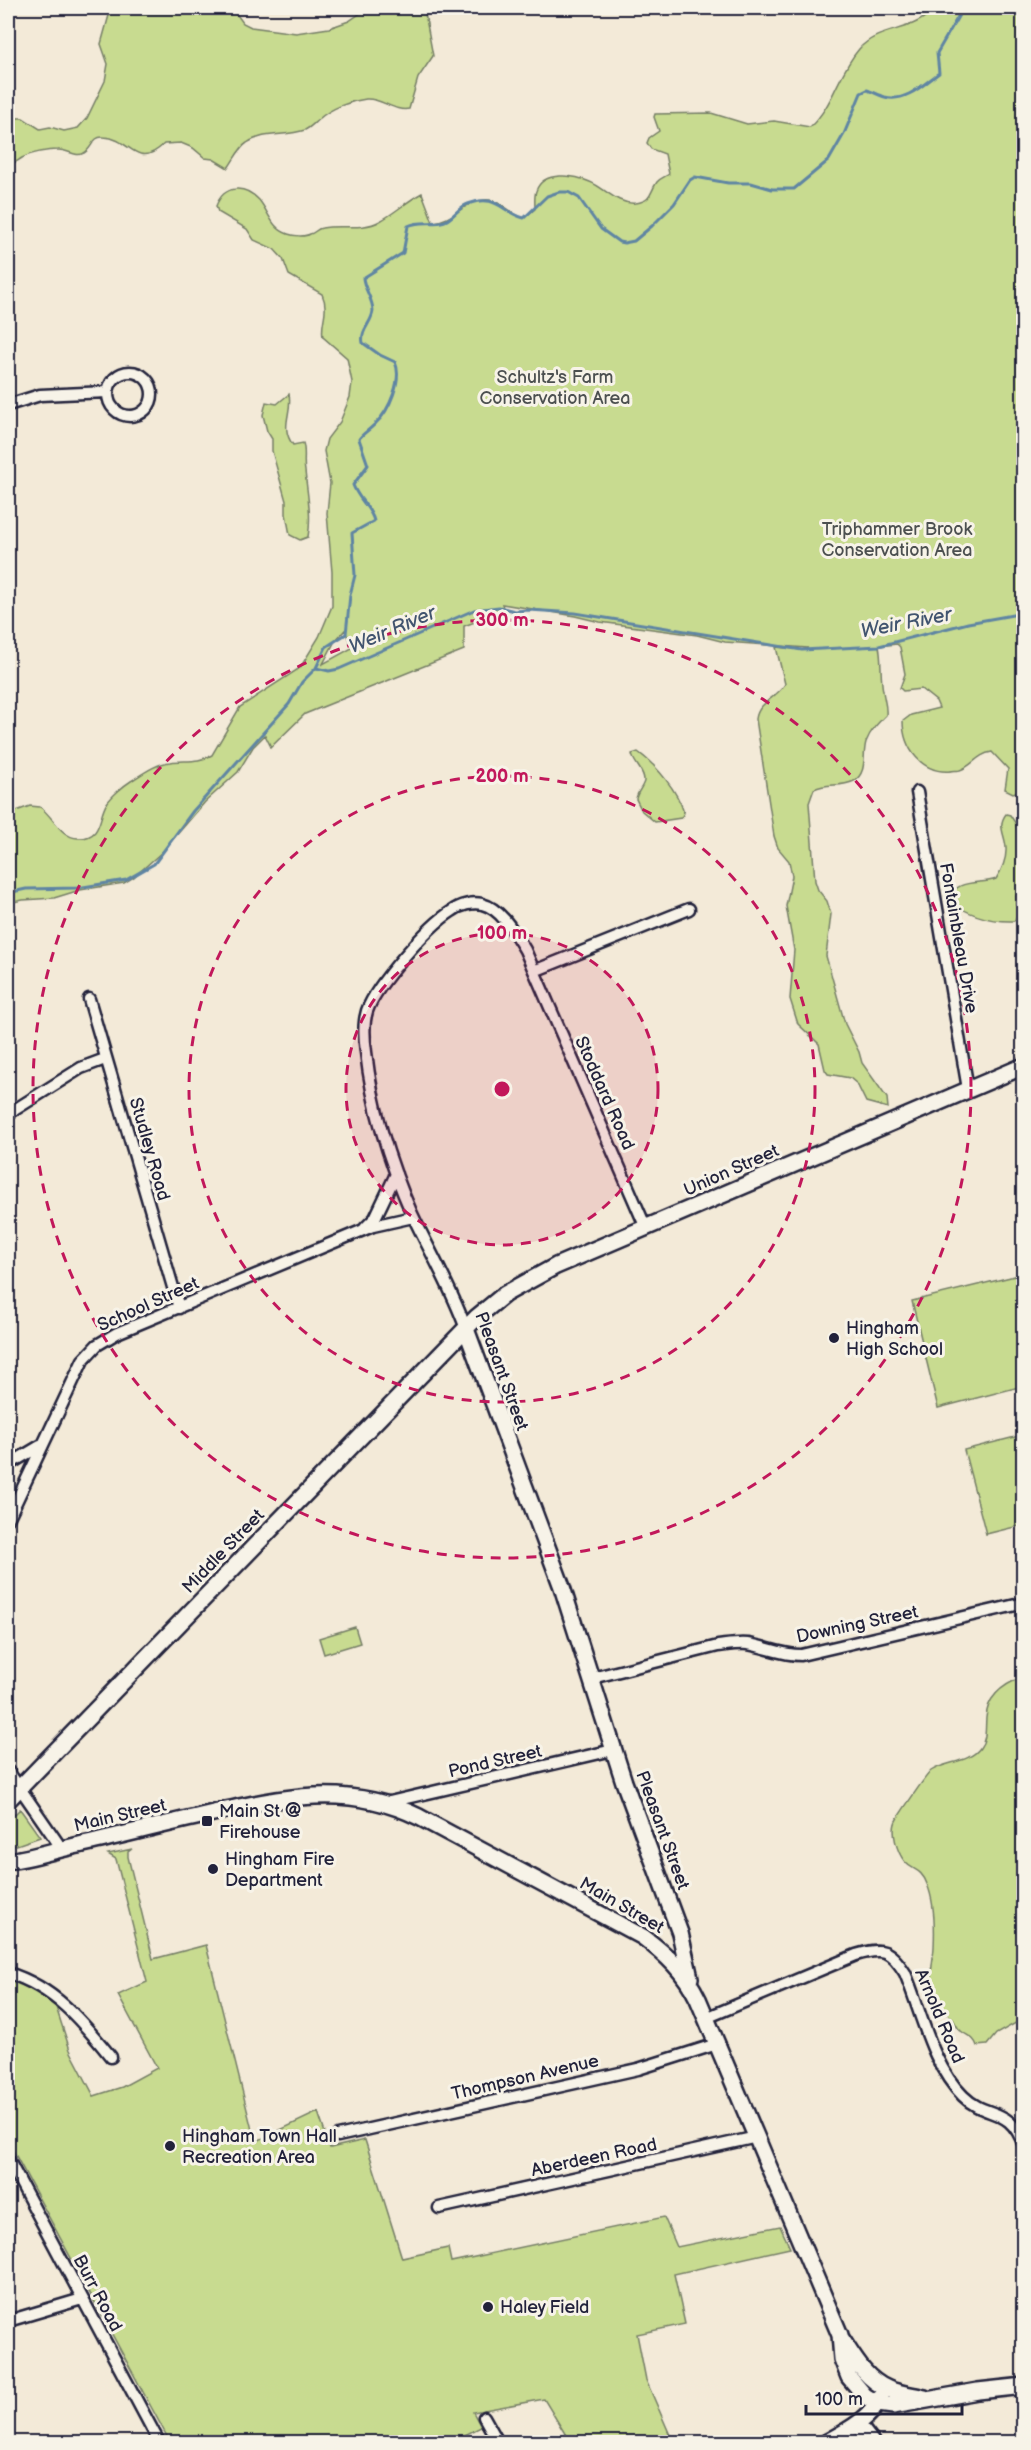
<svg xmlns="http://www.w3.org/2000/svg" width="1031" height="2450" font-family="'Balsamiq Sans',sans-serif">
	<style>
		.green { fill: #c8db90; stroke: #757e66; stroke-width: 1.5; fill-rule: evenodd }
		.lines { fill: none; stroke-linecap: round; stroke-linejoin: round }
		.stream { stroke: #5f85a3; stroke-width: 3 }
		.street-casing { stroke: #22223b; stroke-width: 15 }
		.secondary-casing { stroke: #22223b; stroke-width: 20 }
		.street { stroke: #f7f3e8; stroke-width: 10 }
		.secondary { stroke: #f7f3e8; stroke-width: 15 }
		.ring { fill: none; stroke: #c2185b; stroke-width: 3; stroke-dasharray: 10 8 }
		.poi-dot { fill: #22223b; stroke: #f7f3e8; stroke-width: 2 }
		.labels { text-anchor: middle; stroke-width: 6; stroke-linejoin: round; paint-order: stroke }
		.park-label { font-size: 18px; fill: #4c5050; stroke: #f7f3e8 }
		.street-label { font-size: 18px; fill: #22223b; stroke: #f7f3e8 }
		.poi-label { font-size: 18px; fill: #22223b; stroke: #f7f3e8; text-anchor: start }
		.water-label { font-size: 20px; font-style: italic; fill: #41546f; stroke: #f7f3e8 }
		.centre { fill: #c2185b; stroke: #f7f3e8; stroke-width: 3 }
		.ring-label { font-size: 18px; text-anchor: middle; font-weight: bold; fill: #c2185b; stroke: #f7f3e8; stroke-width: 6; stroke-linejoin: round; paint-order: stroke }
	</style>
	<rect width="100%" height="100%" fill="#f3ead8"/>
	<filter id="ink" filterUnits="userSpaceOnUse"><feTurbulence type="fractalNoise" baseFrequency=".0167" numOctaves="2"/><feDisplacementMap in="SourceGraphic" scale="12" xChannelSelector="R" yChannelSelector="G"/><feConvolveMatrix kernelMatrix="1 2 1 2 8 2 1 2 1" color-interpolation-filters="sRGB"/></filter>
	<g filter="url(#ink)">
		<path class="green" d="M111 8H226L238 16 243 23 251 27 296 33 329 28 349 21 368 8H424L433 56 418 78 409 109C394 112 382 98 366 99 350 101 331 108 319 119 314 123 311 127 305 130 285 137 265 131 247 143 239 148 234 160 228 168L213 159 205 158 193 148 181 143 164 144C136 171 131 138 104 137 92 136 93 148 84 153 77 158 66 149 58 150 47 150 31 153 22 158 17 161 16 163 10 164L8 162V118H23L40 129 50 127 64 131 78 128 87 118 105 81 108 64 101 44Z
			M934 8H1023L1024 789 1013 793 1005 789 1008 769 992 752C977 754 973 766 960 770 959 771 952 770 951 771 922 774 903 748 903 721L911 715 939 708 936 701 921 689 903 691 900 688 905 674 900 647 897 644 879 646C882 661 880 676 883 691 884 700 887 706 886 715 878 723 870 731 866 742 862 755 868 772 854 781 840 788 828 782 814 789L809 803 815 881 818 890 827 901 831 914 826 956 845 1024 859 1052 862 1063 887 1098 888 1108 866 1102 857 1084 850 1078 828 1074 825 1070 819 1044 798 1024 790 999 794 950 786 906 792 876 789 861 778 848 774 836 756 719C758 702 777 698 785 684L776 647 802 650 808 648 725 642 697 635 600 622 575 616 502 604 504 611 464 626V650L305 714 271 747 265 735 253 747 238 772 205 802 163 851 134 877 124 883 80 890 54 898 23 900 8 903V814L30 806 40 807C52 815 61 838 78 838 103 839 98 816 107 803 112 796 123 786 131 781 142 774 157 763 171 762 185 760 199 763 212 755L240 707 300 668 319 637 332 606V572L327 513 330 483 324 451 327 439 340 422 350 397 352 382 347 358 323 337C320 321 330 312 322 294L289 275 283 259 274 249 254 240 247 229 218 212 216 206C224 185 244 184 259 200 269 212 271 228 288 234 293 236 305 237 310 234 315 233 316 229 322 228 340 224 363 231 380 221 395 213 407 201 422 193L433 222C455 221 466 197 490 200 503 202 512 215 524 218L535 209C535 204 534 196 536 191 543 170 575 175 590 182 605 188 617 205 636 203 653 200 649 193 657 182 660 178 665 177 669 174L665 154 651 149 647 143 649 138 659 131 654 117 655 114 711 113 747 124 774 121 810 127C834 105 838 73 859 49 880 25 914 34 934 8ZM345 630 352 648 323 664 335 641Z
			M289 394C293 413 279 426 293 445L303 443C306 452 303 462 305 471 307 493 312 515 308 537L300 540 290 535 286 514V501L272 451V439L267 431 263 415 266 402 277 404Z
			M638 752C656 765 678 791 684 813L681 818 655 822 642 811 636 799C637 792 643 787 644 781 645 771 633 763 632 754Z
			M1006 814 1010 815 1016 824 1023 860V879L1016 896 1018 916 1014 921C990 922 967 914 948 900 955 878 980 885 996 879 1001 871 1006 861 1006 851 1007 837 996 827 1006 814Z
			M1023 1274V1386L938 1408 912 1301Z
			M1023 1435V1525L986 1534 964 1450Z
			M355 1627 360 1643 324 1654 319 1638Z
			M1023 1677V2019L996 2034 987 2045 977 2046C974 2037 969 2037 961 2031 956 2028 956 2021 951 2017 946 2012 939 2007 936 2001 927 1982 933 1965 934 1947 935 1927 935 1903 927 1884 921 1868 913 1871 905 1862 897 1852 890 1830 897 1819 902 1811 927 1774 931 1771 946 1761 969 1763 980 1748 987 1739 985 1728 986 1718 987 1696 1004 1684 1023 1677Z
			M20 1809 40 1837 8 1848V1821Z
			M132 1849 128 1852V1857L153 1959 206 1945 255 2142 318 2112 330 2148 365 2140 402 2258 448 2248 451 2262 664 2217 677 2247 780 2226 790 2248 674 2274 685 2324 637 2334 646 2380 673 2442H570L544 2399 473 2412 481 2427 451 2442H170L8 2141V2095L14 2090 8 2082V1979L34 1988 54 2001 70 2050 94 2096 122 2087 157 2068 118 1995 147 1982 116 1859 108 1854Z"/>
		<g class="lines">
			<path class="stream" d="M316 668 326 647 346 634 350 595 355 575 352 533 374 521C371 508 358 499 353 485L368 465 359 439C363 433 371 429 376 423 389 411 403 379 395 362L380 355 363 343C360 330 372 323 373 311 373 299 364 289 363 278L403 253 408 226C420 220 434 225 445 221 454 217 459 207 468 204 497 193 501 212 524 218L547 196 559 192H568L579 198 601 229 619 242 624 243 634 241 652 226 674 204 690 180 695 177 728 183H751L772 189H794L829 160 844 134 861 93 867 90C873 92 879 95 885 97 905 103 924 84 939 73L937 53 963 8
				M8 893 26 889 77 888 126 880 154 864 193 811 289 704 302 682 316 668 329 671 339 669 474 610 499 607 515 611 529 610 575 613 802 650 879 646 968 623 1024 613"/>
			<g class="street-casing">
				<path id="street" d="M108 394a22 22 0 1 1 44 0a22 22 0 1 1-44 0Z
					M8 405 40 395 107 392
					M917 792 968 1089
					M534 971 689 909
					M89 999 179 1308
					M8 1114 81 1068 105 1059
					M365 1228 375 1218 396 1174
					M466 1329C452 1289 430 1252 412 1214 390 1164 372 1106 366 1052 364 1038 363 1024 367 1011 376 985 428 926 452 911 460 905 472 902 482 904 502 909 515 934 525 950L646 1228
					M8 1465 40 1446
					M8 1519 83 1360 97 1345 117 1333 373 1226 413 1217
					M592 1678 718 1646C727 1645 738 1643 748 1644 766 1647 782 1655 801 1655L1024 1603
					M8 1771 62 1849
					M385 1803 613 1750
					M8 1973C54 1987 82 2021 111 2057
					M706 2018 856 1955C882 1947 890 1949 905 1973 921 2011 932 2066 963 2096 987 2120 1010 2105 1024 2146
					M338 2136 638 2069 717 2044
					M8 2159 159 2442
					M439 2208 757 2137
					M8 2321 82 2299
					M484 2417 498 2442"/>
			</g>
			<g class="secondary-casing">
				<path id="secondary" d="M466 1329 562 1587 624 1782 680 1933 690 1978
					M8 1800 477 1317 505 1294 556 1266 1024 1066
					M8 1861C32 1858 55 1850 79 1845 122 1835 165 1824 209 1814 282 1797 348 1782 419 1817L643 1937C667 1955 685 1972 698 1999L840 2335 842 2359 849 2377 865 2396 878 2404 893 2406 978 2391 1024 2386
					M841 2338C854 2358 865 2379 888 2389 899 2394 913 2395 925 2398
					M857 2424 871 2442
					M827 2442C847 2431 871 2419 881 2397"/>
			</g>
			<use href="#street" class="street"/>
			<use href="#secondary" class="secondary"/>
		</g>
	</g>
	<circle cx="502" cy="1089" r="156" fill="#c2185b" fill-opacity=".12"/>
	<g class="ring">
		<circle cx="502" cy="1089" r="156"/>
		<circle cx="502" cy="1089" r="313"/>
		<circle cx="502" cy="1089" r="469"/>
	</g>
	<g class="poi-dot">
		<circle cx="834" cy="1338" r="6"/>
		<rect x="201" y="1815" width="12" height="12" rx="3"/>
		<circle cx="213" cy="1869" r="6"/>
		<circle cx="170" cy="2146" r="6"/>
		<circle cx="488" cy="2307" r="6"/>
	</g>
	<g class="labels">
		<g class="park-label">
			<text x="555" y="383">Schultz's Farm<tspan x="555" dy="21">Conservation Area</tspan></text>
			<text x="897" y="535">Triphammer Brook<tspan x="897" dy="21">Conservation Area</tspan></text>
		</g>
		<g class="street-label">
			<text transform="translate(959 938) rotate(80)" y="6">Fontainbleau Drive</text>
			<text transform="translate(605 1093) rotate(66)" y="6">Stoddard Road</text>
			<text transform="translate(150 1149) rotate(74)" y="6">Studley Road</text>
			<text transform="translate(731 1170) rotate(-24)" y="6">Union Street</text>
			<text transform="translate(148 1304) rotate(-24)" y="6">School Street</text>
			<text transform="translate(502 1371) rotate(70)" y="6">Pleasant Street</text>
			<text transform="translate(223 1551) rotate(-46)" y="6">Middle Street</text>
			<text transform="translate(857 1624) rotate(-12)" y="6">Downing Street</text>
			<text transform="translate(495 1761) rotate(-13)" y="6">Pond Street</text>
			<text transform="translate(120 1815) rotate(-13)" y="6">Main Street</text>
			<text transform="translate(663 1830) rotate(70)" y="6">Pleasant Street</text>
			<text transform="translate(622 1905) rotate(30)" y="6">Main Street</text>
			<text transform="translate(940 2016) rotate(67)" y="6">Arnold Road</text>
			<text transform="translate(525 2077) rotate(-13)" y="6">Thompson Avenue</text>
			<text transform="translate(594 2157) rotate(-12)" y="6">Aberdeen Road</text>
			<text transform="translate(98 2293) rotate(62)" y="6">Burr Road</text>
		</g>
		<g class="poi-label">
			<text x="846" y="1334">Hingham<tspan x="846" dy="21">High School</tspan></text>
			<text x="219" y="1817">Main St @<tspan x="219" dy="21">Firehouse</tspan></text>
			<text x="225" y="1865">Hingham Fire<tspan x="225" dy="21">Department</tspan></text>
			<text x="182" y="2142">Hingham Town Hall<tspan x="182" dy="21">Recreation Area</tspan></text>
			<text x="500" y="2313">Haley Field</text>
		</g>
		<g class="water-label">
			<text transform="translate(906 622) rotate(-11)" y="7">Weir River</text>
			<text transform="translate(392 629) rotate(-23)" y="7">Weir River</text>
		</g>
	</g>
	<circle cx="502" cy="1089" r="9" class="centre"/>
	<g class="ring-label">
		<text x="502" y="626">300 m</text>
		<text x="502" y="782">200 m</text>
		<text x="502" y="939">100 m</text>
	</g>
	<rect width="1031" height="2450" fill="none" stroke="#f7f3e8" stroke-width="30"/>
	<rect x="15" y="15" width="1001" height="2420" fill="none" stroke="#22223b" stroke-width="2" filter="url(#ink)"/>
	<path d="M806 2405v9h156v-9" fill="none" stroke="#22223b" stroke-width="3"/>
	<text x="815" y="2405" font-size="18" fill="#22223b" stroke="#f7f3e8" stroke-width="4.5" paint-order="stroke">100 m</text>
</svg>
